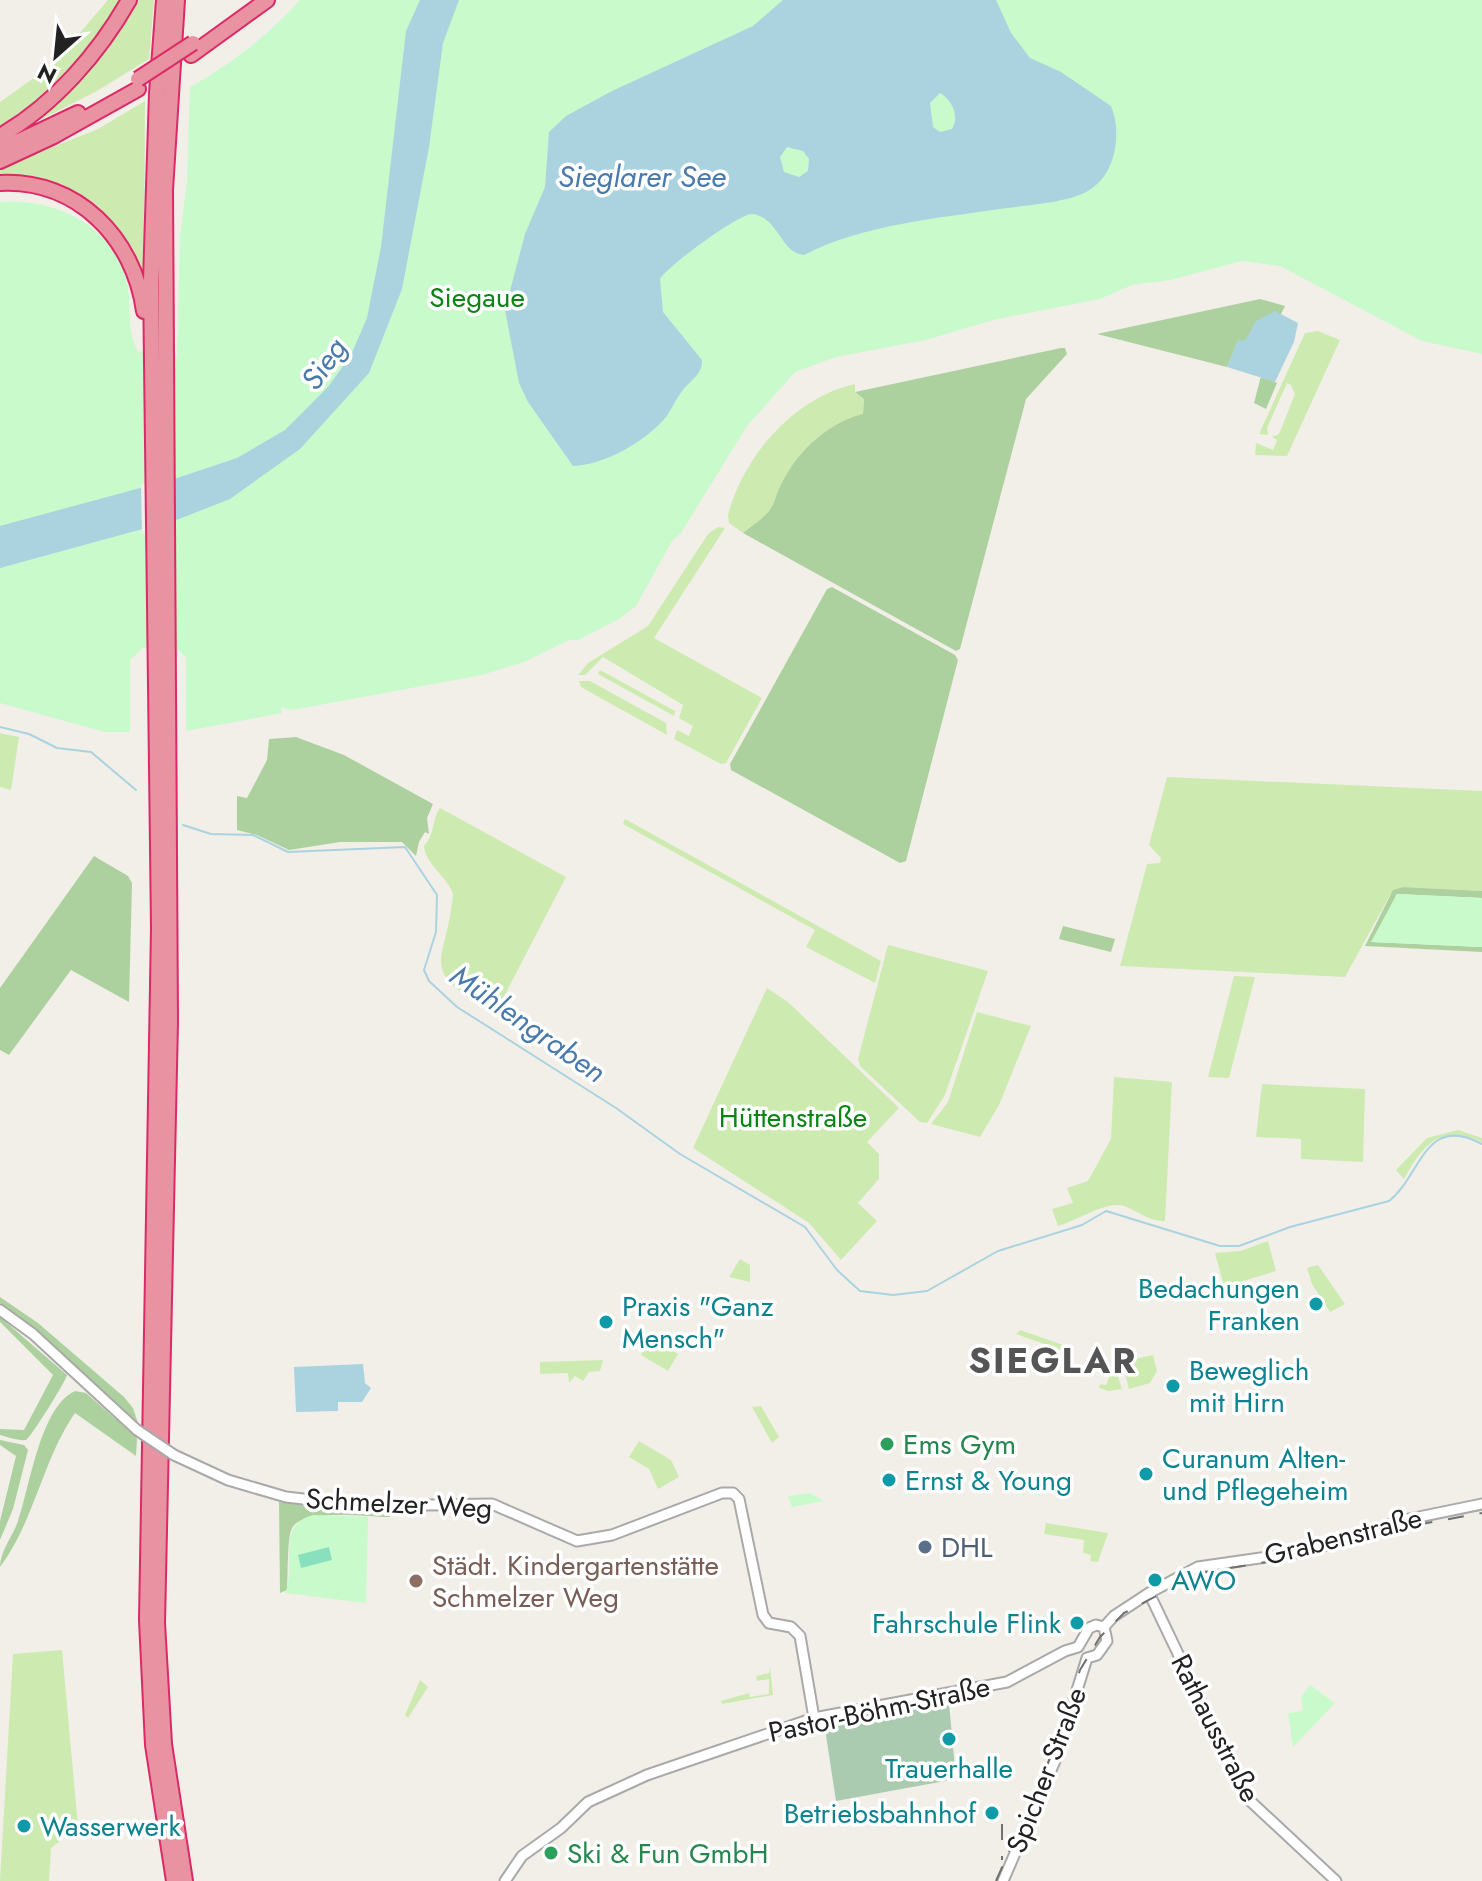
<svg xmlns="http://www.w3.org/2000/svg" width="1482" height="1881" font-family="Jost,sans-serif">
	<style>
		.grass { fill: #cdebb0 }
		.forest { fill: #add19e }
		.cemetery { fill: #aacbaf }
		.park { fill: #c8facc }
		.pitch { fill: #88e0be }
		.water { fill: #aad3df; fill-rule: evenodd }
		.pier { fill: #f2efe9 }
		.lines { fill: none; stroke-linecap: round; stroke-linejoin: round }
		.stream { stroke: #aad3df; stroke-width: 2 }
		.tertiary-casing { stroke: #a9a9a9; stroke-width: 13 }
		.motorway-casing { stroke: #dc2a67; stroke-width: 18 }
		.tertiary { stroke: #fff; stroke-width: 9 }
		.motorway { stroke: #e892a2; stroke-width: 14 }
		.rail { stroke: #707070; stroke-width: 2; stroke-dasharray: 16 16; stroke-linecap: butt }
		.tertiary-bridge-casing { stroke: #a9a9a9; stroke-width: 13; stroke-linecap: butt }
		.motorway-bridge-casing { stroke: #dc2a67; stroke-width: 18; stroke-linecap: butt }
		.tertiary-bridge { stroke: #fff; stroke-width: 9 }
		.motorway-bridge { stroke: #e892a2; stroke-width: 14 }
		.culture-dot { fill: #0f9aa8; stroke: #fff; stroke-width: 3 }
		.leisure-dot { fill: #2e9e5b; stroke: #fff; stroke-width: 3 }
		.service-dot { fill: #5c6f8a; stroke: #fff; stroke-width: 3 }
		.education-dot { fill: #8d6e63; stroke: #fff; stroke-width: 3 }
		.labels { text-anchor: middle; stroke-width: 7; stroke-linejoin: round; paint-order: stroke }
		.park-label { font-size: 28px; fill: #0c8416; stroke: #fff }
		.culture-label { font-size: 28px; fill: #0d838f; stroke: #fff; text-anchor: start }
		.leisure-label { font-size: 28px; fill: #27864d; stroke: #fff; text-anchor: start }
		.street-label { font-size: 28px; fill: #222; stroke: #fff }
		.service-label { font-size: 28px; fill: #4e5e75; stroke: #fff; text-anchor: start }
		.education-label { font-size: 28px; fill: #785e54; stroke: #fff; text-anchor: start }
		.water-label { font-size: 30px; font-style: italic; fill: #4a7aab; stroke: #fff }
		.district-label { font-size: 36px; font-weight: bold; letter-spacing: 2px; fill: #555; stroke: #fff }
	</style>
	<rect width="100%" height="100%" fill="#f2efe9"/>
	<path class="grass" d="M108 0H120C91 52 50 94 0 126V102L52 65Z
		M135 0H154L149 59 97 91 20 130C65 91 107 53 135 0Z
		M145 101 144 284C130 227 60 171 0 177V168L98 129Z
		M1318 331 1340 340 1287 456 1255 455 1256 443 1273 450 1277 440 1272 437 1279 434 1295 394 1291 385 1287 383 1267 428 1268 435 1259 434 1305 333Z
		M855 384V392L864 399 863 415C820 424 787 463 774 502 770 515 752 525 743 533L729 523 728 515C743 456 795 397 855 384Z
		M718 527 725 528 654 638 762 698 726 763 721 764 674 739 677 730 689 736 693 726 679 718 683 705 603 657 585 675H578L588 663 648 626 708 534Z
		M600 670 675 711 674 716 598 674Z
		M579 681H590L666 723 667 735 581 687Z
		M0 733 19 737 11 790 0 787Z
		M1167 777 1482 791V891L1403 887 1390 895 1345 977 1120 966 1147 864 1160 863 1161 858 1149 845Z
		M440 808 566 877 496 1012H490C416 965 446 968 453 894 447 876 425 864 424 846 436 832 431 821 440 808Z
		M625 819 881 961 875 983 806 947 815 930 623 824Z
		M888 945 988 971 945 1095 927 1123 920 1122 860 1066 858 1059Z
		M1234 976 1255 977 1229 1078 1208 1077Z
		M767 988 788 1002 899 1108 867 1142 879 1154V1179L858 1203 877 1221 841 1260 809 1223 693 1148Z
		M977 1012 1031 1026 999 1105 980 1137 931 1124 948 1102Z
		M1114 1077 1172 1082 1165 1221C1149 1222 1138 1211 1124 1206 1107 1200 1076 1221 1058 1226L1052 1209 1073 1203 1067 1188 1088 1181 1111 1139Z
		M1262 1084 1365 1089 1363 1162 1301 1159V1139L1256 1137Z
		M1458 1130 1482 1138V1142C1440 1123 1424 1144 1404 1179L1396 1170 1427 1138Z
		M1268 1241 1276 1271 1230 1285 1223 1283 1215 1253 1240 1251Z
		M740 1259 750 1265V1282L729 1277Z
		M1318 1265 1345 1304 1330 1312 1312 1284 1307 1268Z
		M1020 1330 1072 1348 1074 1350 1070 1353 1016 1334Z
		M650 1338 678 1354 668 1371 641 1355Z
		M1153 1355 1157 1371 1150 1383 1129 1389 1122 1362Z
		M603 1360 600 1371 589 1372 583 1381 575 1376 569 1383 568 1373 540 1374V1362Z
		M1110 1365H1114L1122 1389 1108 1391 1099 1388 1100 1384 1106 1385 1112 1371 1108 1369Z
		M761 1406 779 1437 772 1443 752 1407Z
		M639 1441 671 1460 679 1477 658 1489 649 1469 629 1457Z
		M1046 1523 1108 1533 1098 1562 1090 1561 1091 1555 1083 1553 1084 1540 1044 1534Z
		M62 1650 78 1827 51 1848 49 1881H0L13 1654Z
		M770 1667 773 1695 722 1704 721 1701 749 1693 750 1697 769 1694V1679L757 1681 756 1676 769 1673Z
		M420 1680 428 1687 408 1718 405 1715Z"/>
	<path class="forest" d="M1260 299 1285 306 1281 314 1245 341H1238L1227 367 1097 334Z
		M1061 348H1065L1067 354 1026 399 960 649 956 651 743 533C752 525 770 515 774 502 787 462 820 425 863 414L864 399 855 392Z
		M1261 376 1277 383 1266 409 1254 403Z
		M832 587 955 655 958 660 906 861 900 863 731 770 730 764 827 589Z
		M296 737 344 755 433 804 427 818 429 834 425 832 419 842 416 856 402 842H340L289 850 257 835 237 830V796L247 798 267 760 269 739Z
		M94 856 128 876 132 883 129 1002 71 970 9 1055 0 1050V988Z
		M1403 887 1482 891V898L1397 894 1372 942 1482 947V952L1365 946 1393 890Z
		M1063 926 1115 939 1111 952 1059 939Z
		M0 1297 38 1323 124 1397 133 1408 138 1423 38 1331 0 1303Z
		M0 1317 67 1375C66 1381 30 1439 26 1440 19 1441 7 1437 0 1435V1429L24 1430 53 1375 0 1322Z
		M75 1391 86 1393 137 1438 136 1456 75 1413C42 1461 35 1520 0 1567 0 1551 13 1536 18 1521 30 1487 40 1407 75 1391Z
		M0 1440 24 1445 28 1450 13 1509 0 1540V1521L16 1456 0 1445Z
		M279 1502 334 1510 390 1512V1517C370 1517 302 1508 292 1528 287 1536 288 1578 287 1590L280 1593Z"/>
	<path class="cemetery" d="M944 1699 949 1703 956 1779 836 1801 824 1722Z"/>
	<path class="park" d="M300 0H1482V354L1422 341 1280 266 1242 261 1170 280 1132 285 1100 299 993 320 926 340 836 357 795 372 747 426 681 533 672 541 636 606 619 619 578 640H569L524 662 482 675 292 710 281 707 282 713 186 731V657L175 647 143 648 130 660V732H104L0 703V202C52 197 111 224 126 279 133 302 125 329 138 351L177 357 180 237 187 181 190 87C232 63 268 36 300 0Z
		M1397 894 1482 898V947L1371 942Z
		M810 1493 824 1501 792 1507 788 1496Z
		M313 1515 368 1517 366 1603 285 1593C297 1566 275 1525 313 1515Z
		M1310 1685 1335 1703 1293 1747 1288 1713 1303 1711 1301 1697Z"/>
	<path class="pitch" d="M329 1547 332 1560 301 1568 298 1555Z"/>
	<path class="water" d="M420 0H459L443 43 429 147 402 289 369 373 300 449 230 499 179 519 0 568V526L177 478 237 458 285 430 328 387 351 355 367 318 381 247 406 31Z
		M783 0H996L1011 33 1030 58 1061 72 1111 106C1122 132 1116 173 1091 189 1073 202 1029 205 1007 208 941 218 863 224 804 255 780 253 779 217 752 214 740 213 666 267 660 279L663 312 702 360C703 374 691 380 683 390 676 398 672 409 666 417 646 441 605 465 573 466L528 402 519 383 505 310 525 234 545 187 549 132 566 116 612 91 753 26ZM940 93C952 100 960 116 952 129L940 132 933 127 930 103ZM787 147 803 151 809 159 808 171 799 177 784 172 780 157Z
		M1275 311 1298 323 1294 342 1275 382 1227 367 1238 340 1245 341 1256 321Z
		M363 1364 365 1383 371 1388 362 1402H338V1411L296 1412 294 1367Z"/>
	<path class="pier" d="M171 476 172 525 142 534 141 484Z"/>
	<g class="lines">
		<path class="stream" d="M0 727 29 734 57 748 91 752 136 790
			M183 825 211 834 253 835 288 852 405 847 437 895 436 932 424 970 429 981 457 1007 616 1108 680 1154 805 1227 837 1270 860 1291 893 1295 927 1291 998 1251 1082 1225 1106 1211 1220 1246H1239L1290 1227 1389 1201C1422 1175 1424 1113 1482 1144"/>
		<g class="tertiary-casing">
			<path id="tertiary" d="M0 1310 33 1334 137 1430
				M174 1455 228 1480 286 1497 364 1506 492 1504 577 1541 612 1535 722 1493H733L739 1499 763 1615 769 1623 791 1627 800 1636 814 1718
				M1149 1593 1247 1798 1336 1881
				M1104 1627 1114 1616 1149 1593 1198 1567 1308 1551 1404 1520 1482 1504
				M1078 1647 1089 1628 1096 1625 1104 1627
				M1087 1658 1097 1655 1107 1641 1104 1627
				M505 1881 522 1856 561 1828 588 1802 647 1775 814 1718 1007 1682 1065 1651 1078 1647
				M1003 1881 1055 1761 1087 1658"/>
		</g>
		<g class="motorway-casing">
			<path id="motorway" d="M164 0 157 93 151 281 159 928 147 1620 153 1745 174 1881
				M177 0 165 190 170 1021 157 1623 164 1744 185 1881
				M191 55 267 0
				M0 136C54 105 99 53 129 0
				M0 150 78 113
				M0 161 54 136 138 89
				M0 183C77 179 134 238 144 311"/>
		</g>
		<use href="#tertiary" class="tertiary"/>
		<use href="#motorway" class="motorway"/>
		<path class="rail" d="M1002 1824V1860
			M996 1881 1048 1763 1080 1670 1100 1637 1124 1613 1200 1573 1315 1554 1400 1528 1482 1513"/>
		<g class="tertiary-bridge-casing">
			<path id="tertiary-bridge" d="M137 1430 174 1455"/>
		</g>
		<g class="motorway-bridge-casing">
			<path id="motorway-bridge" d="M138 79 193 43"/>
		</g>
		<use href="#tertiary-bridge" class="tertiary-bridge"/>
		<use href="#motorway-bridge" class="motorway-bridge"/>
	</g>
	<g class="culture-dot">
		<circle cx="1316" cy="1304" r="8"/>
		<circle cx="606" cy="1322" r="8"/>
		<circle cx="1173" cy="1386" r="8"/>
		<circle cx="1146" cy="1474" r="8"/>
		<circle cx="889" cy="1480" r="8"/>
		<circle cx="1155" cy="1580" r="8"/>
		<circle cx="1077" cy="1623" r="8"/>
		<circle cx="949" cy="1739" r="8"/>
		<circle cx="992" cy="1813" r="8"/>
		<circle cx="24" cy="1826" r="8"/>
	</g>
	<g class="leisure-dot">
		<circle cx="887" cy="1444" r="8"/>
		<circle cx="551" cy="1853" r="8"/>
	</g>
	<circle class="service-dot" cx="925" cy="1547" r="8"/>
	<circle class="education-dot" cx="416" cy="1581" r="8"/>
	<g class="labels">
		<g class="park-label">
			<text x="477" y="307">Siegaue</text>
			<text x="793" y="1127">Hüttenstraße</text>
		</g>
		<g class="culture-label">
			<text x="1300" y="1298" text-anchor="end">Bedachungen<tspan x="1300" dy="32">Franken</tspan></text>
			<text x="622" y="1316">Praxis "Ganz<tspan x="622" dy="32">Mensch"</tspan></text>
			<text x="1189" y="1380">Beweglich<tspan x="1189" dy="32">mit Hirn</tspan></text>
			<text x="1162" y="1468">Curanum Alten-<tspan x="1162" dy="32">und Pflegeheim</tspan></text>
			<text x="905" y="1490">Ernst &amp; Young</text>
			<text x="1171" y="1590">AWO</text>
			<text x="1061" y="1633" text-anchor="end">Fahrschule Flink</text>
			<text x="949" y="1778" text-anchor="middle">Trauerhalle</text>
			<text x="976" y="1823" text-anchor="end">Betriebsbahnhof</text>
			<text x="40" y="1836">Wasserwerk</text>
		</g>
		<g class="leisure-label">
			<text x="903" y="1454">Ems Gym</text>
			<text x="567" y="1863">Ski &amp; Fun GmbH</text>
		</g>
		<g class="street-label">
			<text transform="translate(399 1503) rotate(3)" y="10">Schmelzer Weg</text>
			<text transform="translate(1343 1536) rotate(-14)" y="10">Grabenstraße</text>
			<text transform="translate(879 1709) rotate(-12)" y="10">Pastor-Böhm-Straße</text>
			<text transform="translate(1216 1728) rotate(63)" y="10">Rathausstraße</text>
			<text transform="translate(1046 1770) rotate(-69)" y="10">Spicher Straße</text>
		</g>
		<g class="service-label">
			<text x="941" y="1557">DHL</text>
		</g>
		<g class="education-label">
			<text x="432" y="1575">Städt. Kindergartenstätte<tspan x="432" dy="32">Schmelzer Weg</tspan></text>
		</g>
		<g class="water-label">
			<text x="642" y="187">Sieglarer See</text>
			<text transform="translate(324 364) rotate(-55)" y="10">Sieg</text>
			<text transform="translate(528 1024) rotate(35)" y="10">Mühlengraben</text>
		</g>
		<g class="district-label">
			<text x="1053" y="1373">SIEGLAR</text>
		</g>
	</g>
	<g transform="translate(56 56) rotate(207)" stroke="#ffffff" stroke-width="6" paint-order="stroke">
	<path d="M0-6L14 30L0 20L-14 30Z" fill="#222222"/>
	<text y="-12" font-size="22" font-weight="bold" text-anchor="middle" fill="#222222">N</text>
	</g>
</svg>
